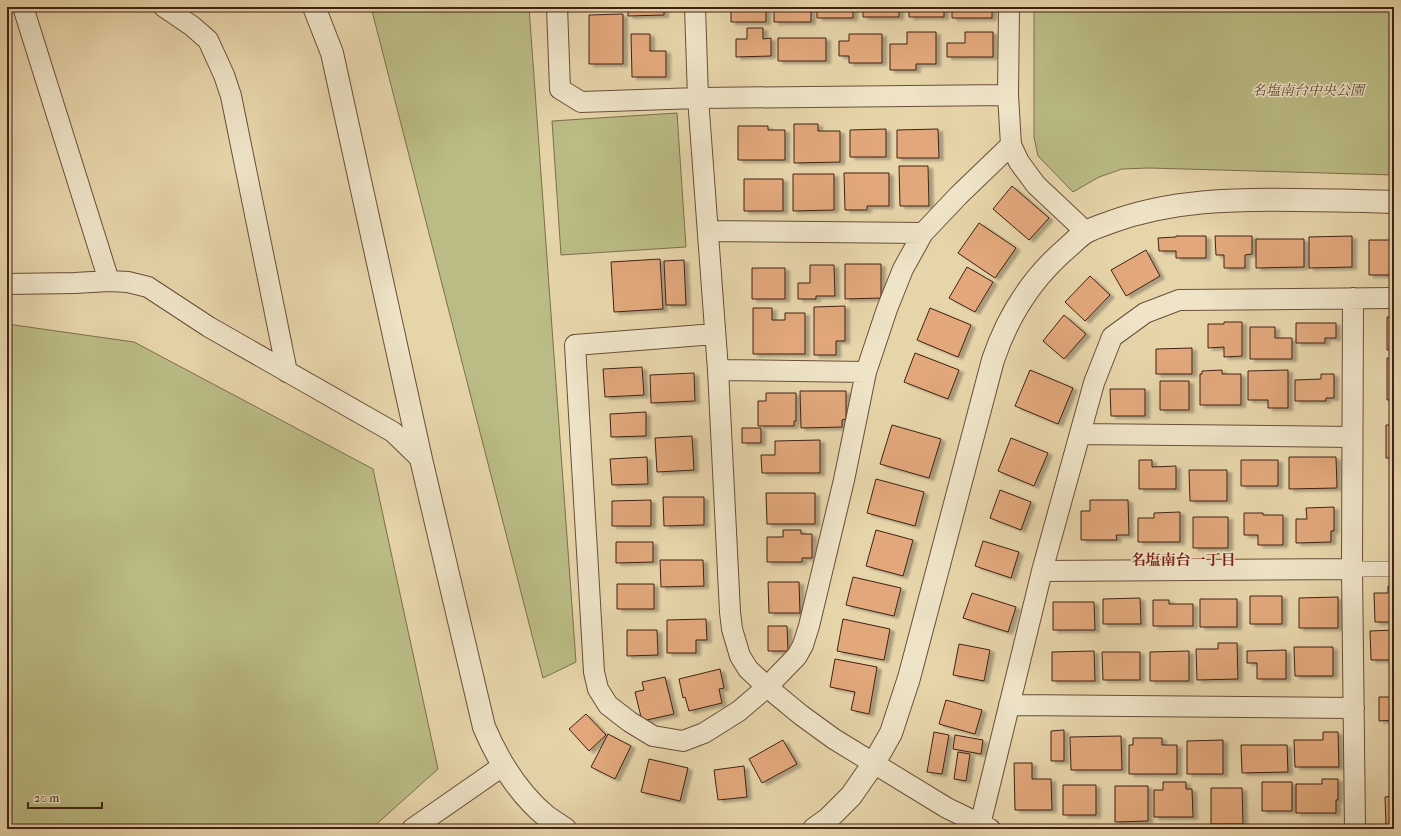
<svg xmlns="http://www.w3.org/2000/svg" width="1401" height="836" font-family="'IM FELL French Canon','Noto Serif JP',serif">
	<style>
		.green { fill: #bbbc85; stroke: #7e6e4c }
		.building { fill: #e2a87b; stroke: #412114; filter: url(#shadow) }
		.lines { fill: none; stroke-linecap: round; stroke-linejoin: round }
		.pedestrian-casing { stroke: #6a4e3a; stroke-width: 16 }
		.minor-casing { stroke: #6a4e3a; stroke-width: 22 }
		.tertiary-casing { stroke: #6a4e3a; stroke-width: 24 }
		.pedestrian { stroke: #efe4c8; stroke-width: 15 }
		.minor { stroke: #efe4c8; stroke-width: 20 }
		.tertiary { stroke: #efe4c8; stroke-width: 22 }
		.labels { text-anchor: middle; stroke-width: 3; stroke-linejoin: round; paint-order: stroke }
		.park-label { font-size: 14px; font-style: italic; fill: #604830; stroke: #efe4c8 }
		.neighbourhood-label { font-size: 15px; font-weight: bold; fill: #7a1f14; stroke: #efe4c8 }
	</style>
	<defs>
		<filter id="shadow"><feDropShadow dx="4.5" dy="2.5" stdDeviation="1" flood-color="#0004"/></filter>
	</defs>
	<rect width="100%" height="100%" fill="#e7d5aa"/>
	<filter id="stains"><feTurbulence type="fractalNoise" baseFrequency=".005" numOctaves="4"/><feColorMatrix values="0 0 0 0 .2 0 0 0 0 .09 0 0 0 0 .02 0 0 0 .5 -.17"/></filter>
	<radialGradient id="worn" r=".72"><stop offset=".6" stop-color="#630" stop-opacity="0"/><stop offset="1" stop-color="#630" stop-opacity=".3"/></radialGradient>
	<path class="green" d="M371 7H529L576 662 543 678Z
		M1034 7H1394V175L1149 168 1122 169 1099 177 1073 192 1038 156 1034 137Z
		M677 113 686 247 561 255 552 121Z
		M7 324 134 342 373 469 438 769 371 829H7Z"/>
	<path class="building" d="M628 7H664V15L628 16Z
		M731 7H766V22H731Z
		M774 7H811V22H774Z
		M817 7H853V18H817Z
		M863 7H899V17H863Z
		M909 7H944V17H909Z
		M952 7H992V18H952Z
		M623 14V64H589V15Z
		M747 28H763V39L771 38V56L736 57V39H747Z
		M907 32H936V64H916V70H890V44H907Z
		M965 32H993V57H947V43H965Z
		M631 34H650V51H666V77H632Z
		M849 34H882V63H849V56H839V41H849Z
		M778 38H826V61H778Z
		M794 124H818V131H840V162L794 163Z
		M738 126H768V130H785V160H738Z
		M886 129V157H850V130Z
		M938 129 939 158H897V130Z
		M899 166H928L929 206H900Z
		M844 173H889V206H867V210H845Z
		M793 174H834V210L793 211Z
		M744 179H783V211H744Z
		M1012 186 1049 218 1029 240 993 209Z
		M979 223 1016 248 995 278 958 253Z
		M1176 236H1206V258H1176V251H1159L1158 238 1176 237Z
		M1215 236H1252V254L1245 255V268H1224V255H1216Z
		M1352 236V267L1309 268V237Z
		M1256 239H1304V267L1256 268Z
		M1369 240H1394V275H1369Z
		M1146 250 1160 276 1126 296 1111 270Z
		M660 259 663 309 614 312 611 262Z
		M684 260 686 305H666L664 261Z
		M845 264H881V298L845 299Z
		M810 265H834L835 296H816V299H798V283H810Z
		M967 267 993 282 975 312 949 298Z
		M752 268H785V299H752Z
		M1090 276 1110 295 1085 321 1065 302Z
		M845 306V341H836V355H814V307Z
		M753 308H772V320H785V313H805V354H753Z
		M930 308 971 325 958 357 917 340Z
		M1064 315 1086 334 1064 359 1043 341Z
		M1387 317H1394V350H1387Z
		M1224 322H1242V356L1224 357V347L1208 348V324H1224Z
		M1296 323H1336V338H1325V343H1296Z
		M1250 327H1275V338H1292V359H1250Z
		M1192 348V374H1156V349Z
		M915 353 959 370 948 399 904 382Z
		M1387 358H1394V400H1387Z
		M642 367 644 395 605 397 603 369Z
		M1030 370 1073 388 1058 424 1015 406Z
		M1222 370V374H1241V405H1200V374H1202V371Z
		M1288 370V408H1268V400H1248V371Z
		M694 373 695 401 651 403 650 375Z
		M1321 374H1334V398H1326V401H1295V380L1321 379Z
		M1160 381H1189V410H1160Z
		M1110 389H1145V416H1111Z
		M800 391H846V419L842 420V427L801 428Z
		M766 393H796V421H794V426H758V401H766Z
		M646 412V436L611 437 610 414Z
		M892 425 941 439 929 478 880 464Z
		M1386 425H1394V458H1386Z
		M742 428H761V443H742Z
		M692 436 694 470 657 472 655 438Z
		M1011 438 1048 453 1034 486 998 471Z
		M820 440V473H762L761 455H775V441Z
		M647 457 648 484 612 485 610 459Z
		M1289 457H1336L1337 488 1289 489Z
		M1139 460H1152V467L1176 466V489H1139Z
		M1241 460H1278V486H1241Z
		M1189 470H1227V501H1190Z
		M876 479 924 492 915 526 867 513Z
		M1000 490 1031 502 1021 530 990 518Z
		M766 493H815V524H767Z
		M663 497H704V525L664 526Z
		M651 500V526H612V501Z
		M1090 500H1128L1129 535H1116L1117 540H1081V511H1090Z
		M1334 507V531H1331V542L1296 543V519H1307L1306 508Z
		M1180 512V542H1138V518H1154V513Z
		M1244 513H1263V515H1283V545H1258V535H1244Z
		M1193 517H1228V548H1193Z
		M783 530H801V534H812V558H802V562H767V537H783Z
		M876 530 913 540 903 576 866 566Z
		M983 541 1019 552 1011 578 975 566Z
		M616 542H653V562L616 563Z
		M660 560H703L704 586 661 587Z
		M853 577 901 588 894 616 846 605Z
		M768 582H799L800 613H769Z
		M617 584H654V609H617Z
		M1388 586H1394V622H1375L1374 593H1388Z
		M972 593 1016 607 1008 632 963 618Z
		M1250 596H1282V624H1250Z
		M1338 597V628H1299V598Z
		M1140 598 1141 624H1103V599Z
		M1200 599H1237V627H1200Z
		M1153 600H1169V604H1193V626H1153Z
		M1053 602H1094L1095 630H1053Z
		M706 619 707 640H696V653H667V620Z
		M843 619 890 629 884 660 837 651Z
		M768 626H787L788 651H768Z
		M627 630H657L658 655 627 656Z
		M1394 630V660H1371L1370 631Z
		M1218 643H1237L1238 679 1197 680 1196 649H1218Z
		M959 644 990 650 984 681 953 675Z
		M1294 647H1333V676H1295Z
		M1286 650V679H1257V663H1247V651Z
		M1094 651 1095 681H1052V652Z
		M1189 651V681H1150V652Z
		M1102 652H1140V680H1103Z
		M835 659 877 667 869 714 851 710 855 692 830 687Z
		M720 669 724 688 719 689 722 703 689 711 685 697 683 698 679 679Z
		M665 677 674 714 642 721 635 692 644 690 642 682Z
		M1379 697H1394V720L1379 721Z
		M946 700 982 710 975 734 939 724Z
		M586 714 606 735 589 751 569 729Z
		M1064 730V761H1051V731Z
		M934 732 949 735 942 774 927 772Z
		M1323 732H1338L1339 767H1295L1294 740H1323Z
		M608 734 631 746 615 779 591 767Z
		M955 735 983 740 981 754 953 749Z
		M1121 736 1122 770H1071L1070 737Z
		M1133 738H1162V745H1177V774H1129V745H1133Z
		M783 740 797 764 762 783 749 759Z
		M1223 740V774H1187V741Z
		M1390 743H1394V773H1390Z
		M1241 745H1287L1288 772 1242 773Z
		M958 752 970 754 966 781 954 779Z
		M649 759 688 768 680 801 641 792Z
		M1014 763H1032V779H1051L1052 810H1015Z
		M744 766 747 797 718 800 714 770Z
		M1322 779H1338V800H1336V813H1296V784H1322Z
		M1163 782H1186V789H1192L1193 817H1154V790H1163Z
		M1262 782H1292V811H1262Z
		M1063 785H1096V815H1063Z
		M1115 786H1148V821L1115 822Z
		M1211 788H1242L1243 824H1211Z
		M1394 796V825H1386L1385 797Z"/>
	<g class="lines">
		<g class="pedestrian-casing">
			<path id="pedestrian" d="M1352 569H1394"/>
		</g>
		<g class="minor-casing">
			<path id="minor" d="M23 7 109 281
				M164 7 192 26 208 40 224 75 231 96 287 372
				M557 7 560 89 581 102 698 98 1008 95
				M695 7 698 98 718 370 730 612 732 629 740 656 748 669 767 687 801 715 834 739 947 808 990 829
				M1009 7 1008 95 1011 145 1019 162 1036 185 1086 232
				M708 231 923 233
				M7 284 75 283 109 281 128 282 148 287 209 327 393 432 421 459
				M1353 298 1352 569 1355 829
				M715 334 575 345 594 672 598 689 608 705 630 722 653 736 683 741 704 733 720 723 739 711 767 687 797 656 803 645 809 626 844 480 866 372 887 309 903 269 923 233 959 195 1011 145
				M718 370 866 372
				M1080 434 1352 437
				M1042 571 1352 569
				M1009 705 1354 708
				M980 825 1042 571 1094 383 1112 337 1145 313 1179 300 1394 298
				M412 829 504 765"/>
		</g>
		<g class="tertiary-casing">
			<path id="tertiary" d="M314 7 332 53 421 459 484 727C498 760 519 794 547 817 553 821 559 825 565 829
				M814 829 828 819 851 796 874 763 891 733 909 678 993 360C1008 315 1031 279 1067 248 1073 243 1079 236 1086 232 1093 228 1103 225 1111 222 1171 200 1234 199 1297 200 1329 200 1362 201 1394 202"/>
		</g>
		<use href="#pedestrian" class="pedestrian"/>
		<use href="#minor" class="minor"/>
		<use href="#tertiary" class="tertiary"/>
	</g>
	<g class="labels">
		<g class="park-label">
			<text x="1308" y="95">名塩南台中央公園</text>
		</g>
		<g class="neighbourhood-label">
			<text x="1183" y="565">名塩南台一丁目</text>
		</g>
	</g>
	<rect width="1401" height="836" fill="none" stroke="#e7d5aa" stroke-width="24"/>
	<rect x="8" y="8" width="1385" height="820" fill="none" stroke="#412114" stroke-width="2"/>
	<rect x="12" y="12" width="1377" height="812" fill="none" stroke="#412114"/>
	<path d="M28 802v6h74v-6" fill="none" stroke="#412114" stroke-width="2"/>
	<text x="34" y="802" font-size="12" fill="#412114" stroke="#efe4c8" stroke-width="3" paint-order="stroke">20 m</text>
	<rect width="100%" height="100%" filter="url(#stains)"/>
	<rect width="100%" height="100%" fill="url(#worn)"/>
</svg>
